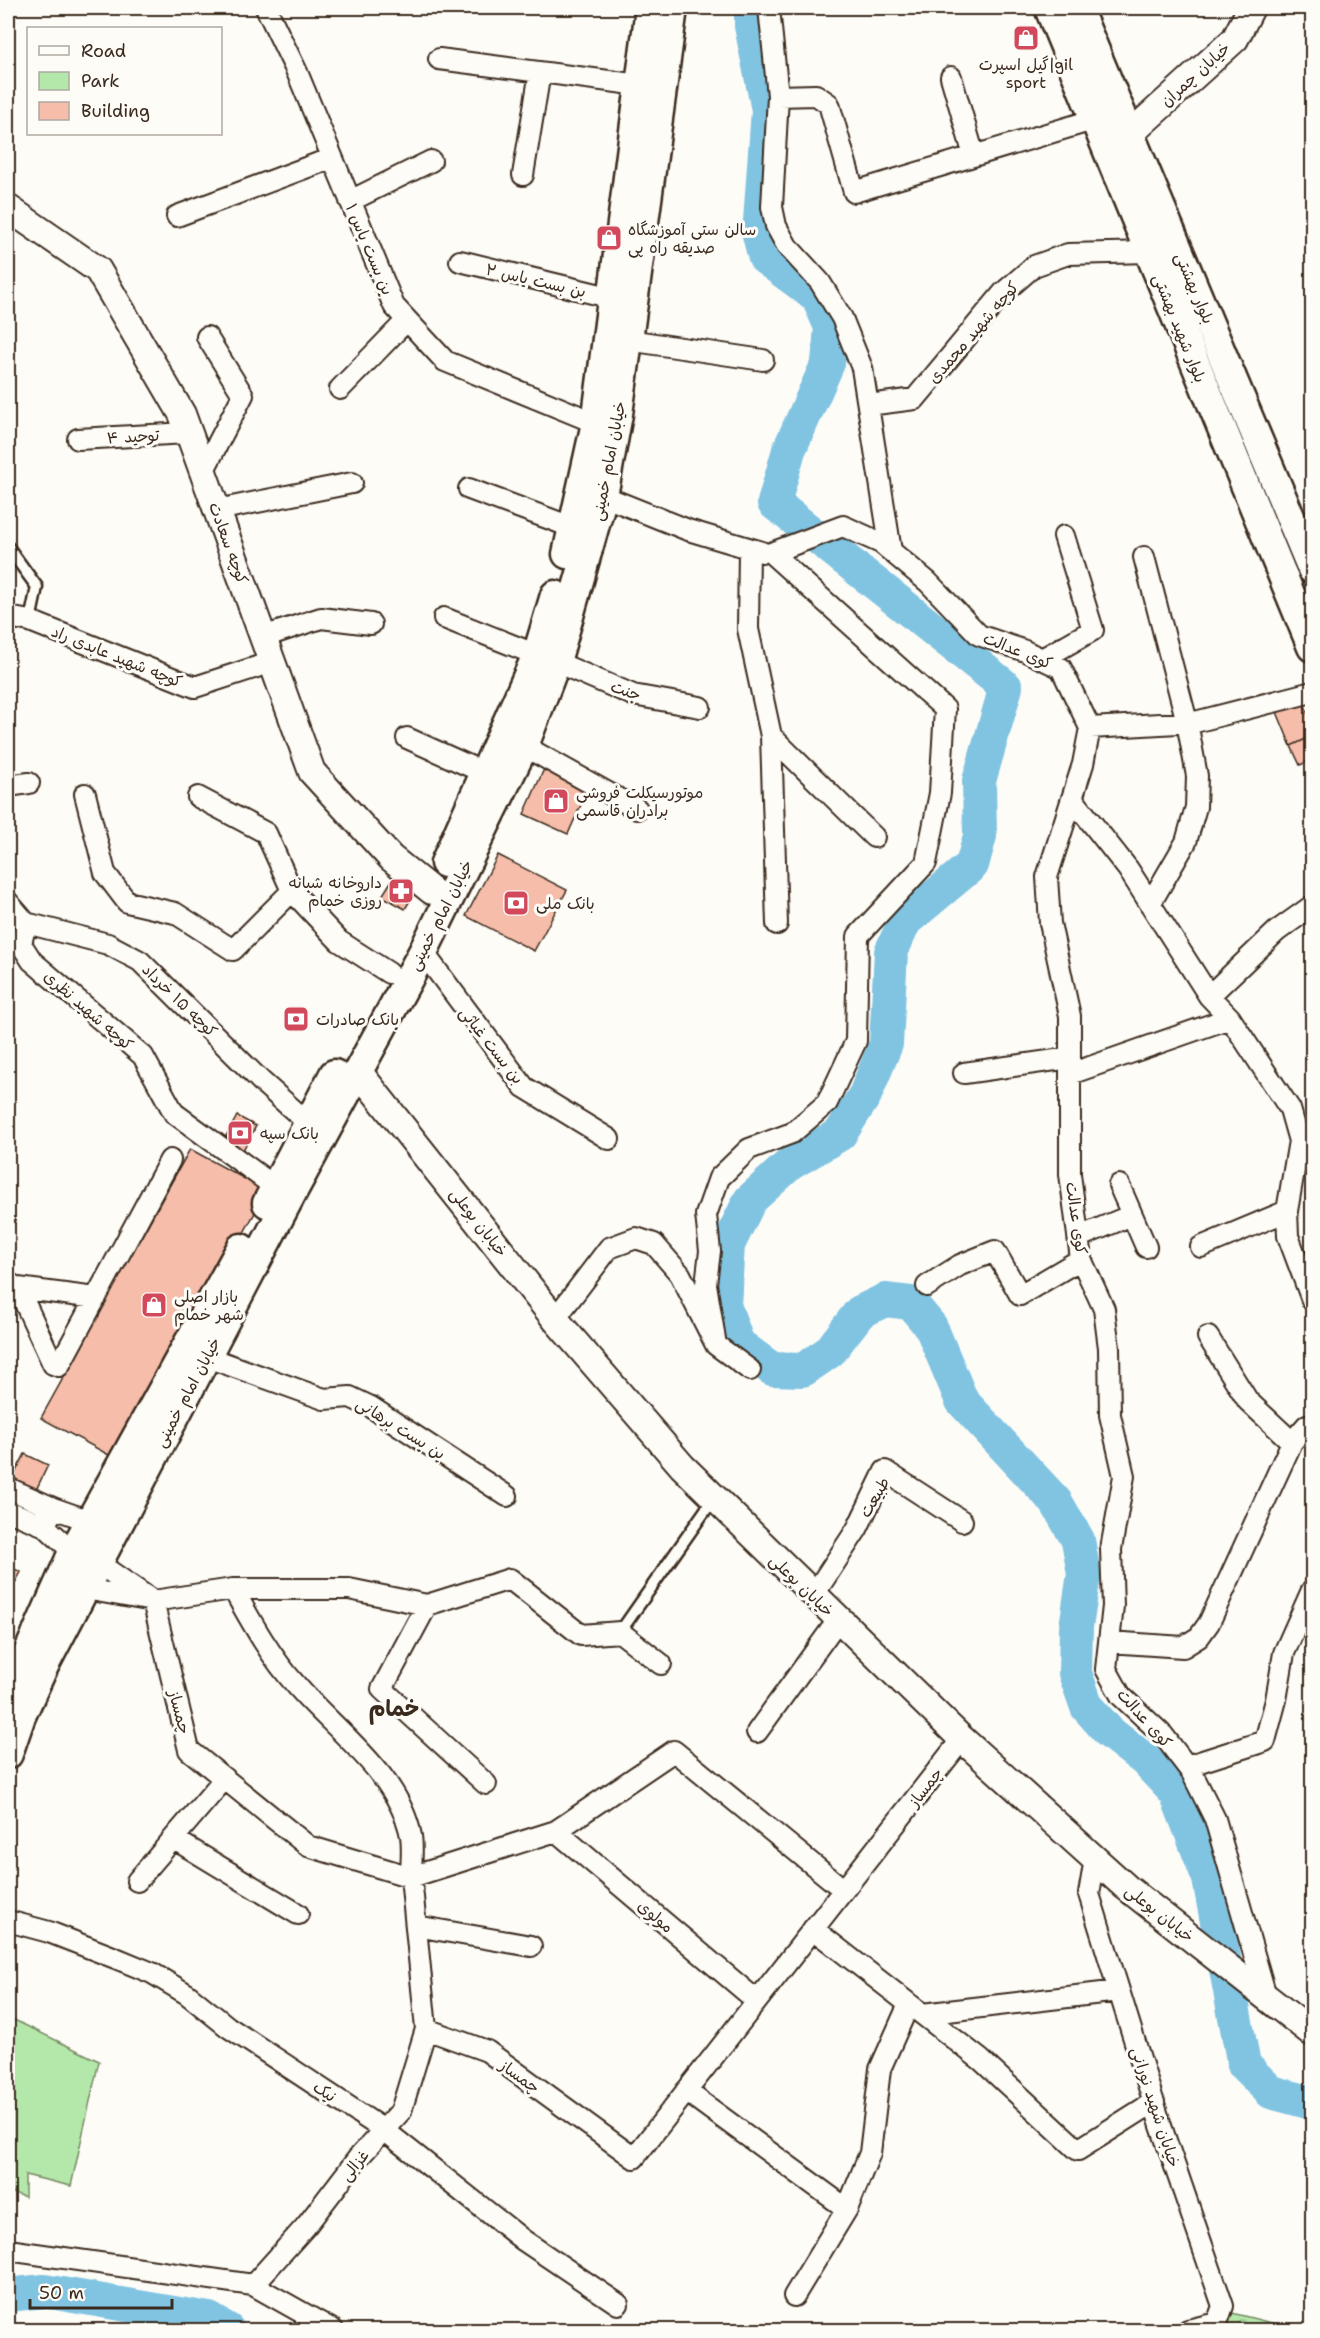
<svg xmlns="http://www.w3.org/2000/svg" width="1320" height="2338" font-family="'Shantell Sans','Playpen Sans Arabic',sans-serif">
	<style>
		.cemetery { fill: url(#cemetery-stones); stroke: #788964; stroke-width: 1.5 }
		.park { fill: #b4e8aa; stroke: #788964; stroke-width: 1.5 }
		.lines { fill: none; stroke-linecap: round; stroke-linejoin: round }
		.river { stroke: #81c4e2; stroke-width: 34 }
		.building { fill: #f5bdaa; stroke: #3b2a1e; stroke-width: 1.5 }
		.service-casing { stroke: #3b2a1e; stroke-width: 15 }
		.minor-casing { stroke: #3b2a1e; stroke-width: 24 }
		.tertiary-casing { stroke: #3b2a1e; stroke-width: 30 }
		.secondary-casing { stroke: #3b2a1e; stroke-width: 33 }
		.service { stroke: #fdfcf7; stroke-width: 10 }
		.minor { stroke: #fdfcf7; stroke-width: 20 }
		.tertiary { stroke: #fdfcf7; stroke-width: 26 }
		.secondary { stroke: #fdfcf7; stroke-width: 28 }
		.labels { text-anchor: middle; stroke-width: 6; stroke-linejoin: round; paint-order: stroke }
		.poi-label { font-size: 16px; fill: #3b2a1e; stroke: #fdfcf7; text-anchor: start }
		.street-label { font-size: 16px; fill: #3b2a1e; stroke: #fdfcf7 }
		.district-label { font-size: 22px; font-weight: bold; fill: #3b2a1e; stroke: #fdfcf7 }
	</style>
	<defs>
		<pattern id="cemetery-stones" width="16" height="16" patternUnits="userSpaceOnUse" patternTransform="scale(1.5)"><rect width="16" height="16" fill="#b4e8aa"/><path d="M2 7V4a2 2 0 0 1 4 0v3zM10 15v-3a2 2 0 0 1 4 0v3z" fill="#9cc792"/></pattern>
	</defs>
	<rect width="100%" height="100%" fill="#fdfcf7"/>
	<filter id="ink" filterUnits="userSpaceOnUse"><feTurbulence type="fractalNoise" baseFrequency=".0167" numOctaves="2"/><feDisplacementMap in="SourceGraphic" scale="12" xChannelSelector="R" yChannelSelector="G"/><feConvolveMatrix kernelMatrix="1 2 1 2 8 2 1 2 1" color-interpolation-filters="sRGB"/></filter>
	<g filter="url(#ink)">
		<path class="cemetery" d="M1232 2313 1300 2330H1218Z"/>
		<path class="park" d="M8 2017 99 2061 71 2186 25 2175V2197L8 2191Z"/>
		<g class="lines">
			<path class="river" d="M751 8V26L768 110 759 235 765 258 817 296 831 327 828 363 789 450 774 503 1006 687 979 781 980 836 972 865 905 921 891 952 886 1044 865 1095 840 1134 791 1163 750 1200 728 1245 724 1305 738 1344 772 1369 803 1370 829 1352 860 1312 885 1300 911 1303 931 1327 962 1401 1056 1502 1078 1540 1084 1574 1076 1627 1075 1673 1087 1707 1109 1732 1145 1760 1176 1793 1209 1879 1244 2065 1271 2092 1312 2103
				M8 2295 44 2291 209 2319 228 2330"/>
		</g>
		<path class="building" d="M1304 703 1312 725V736L1291 746 1277 712Z
			M1312 736V760L1300 765 1291 746Z
			M544 769 588 789 568 834 524 814Z
			M498 855 567 890 534 951 466 916Z
			M397 872 419 885 405 909 382 896Z
			M237 1116 256 1126 243 1150 224 1140Z
			M190 1149 267 1191 118 1460 41 1418Z
			M25 1454 48 1465 36 1490 12 1479Z
			M8 1566 21 1572 8 1596Z"/>
		<g class="lines">
			<g class="service-casing">
				<path id="service" d="M8 547 37 587 30 621
					M620 1632 714 1498"/>
			</g>
			<g class="minor-casing">
				<path id="minor" d="M266 8 297 72 394 306 445 361 596 423
					M769 8 778 96 772 207 776 226 787 246 820 282 842 318 862 368 891 551
					M439 59 640 85
					M951 77 974 156
					M778 96 816 95 829 104 854 192 1096 119
					M523 175 540 72
					M350 201 431 161
					M177 216 332 158
					M460 261 613 298
					M628 340 763 360
					M340 389 407 320
					M868 405 915 399 1004 292 1034 266 1068 254 1150 252
					M78 439 188 433
					M203 472 243 395 207 337
					M469 489 574 528
					M603 496 688 530 762 552
					M217 510 352 483
					M749 549 748 629 771 736 777 924
					M771 553 843 526 881 543 928 582 979 635 1025 651 1061 668 1090 728 1083 764 1047 877 1050 923 1070 1016V1174L1081 1259 1104 1309 1109 1348 1110 1415 1124 1476 1111 1549 1113 1606 1106 1669 1121 1696 1163 1735 1192 1773 1215 1819 1266 1996
					M1144 557 1187 722 1197 776 1196 807 1186 842 1150 904
					M8 617 30 621 195 687 272 662
					M444 618 537 655
					M263 637 321 618 371 624
					M1042 659 1093 630 1064 536
					M556 662 633 695 700 707
					M1090 728 1195 722 1312 692
					M771 736 874 837
					M407 738 487 774
					M524 746 637 809
					M8 786 29 783
					M85 794 105 873 127 902 175 913 233 950 292 891 339 941 389 973
					M198 797 266 833 292 891
					M1072 798 1128 869 1209 996 1230 1018 1290 1109 1299 1141 1287 1211 1288 1236 1312 1300
					M8 902 26 923
					M26 923 21 944 32 961 143 1056 174 1113 275 1187
					M26 923 108 944 140 961 262 1082 307 1122
					M423 952 524 1087 609 1139
					M1209 996 1277 931 1312 906
					M964 1073 1070 1058
					M1070 1074 1230 1018
					M1119 1185 1146 1247
					M1079 1237 1132 1215
					M1201 1247 1287 1211
					M8 1283 18 1288 96 1298
					M927 1286 960 1265 995 1251 1020 1295 1081 1259
					M18 1288 53 1364 59 1366 170 1160
					M555 1319 609 1248 636 1238 654 1244 680 1274 716 1345 750 1370
					M1208 1337 1248 1401 1292 1442
					M716 1345 706 1284 710 1251 706 1215 719 1178 749 1149 792 1133 827 1103 856 1041 858 936 926 863 940 793 945 709 771 553
					M196 1353 324 1399 350 1397 371 1407 507 1496
					M8 1488 53 1508 45 1526 8 1511
					M53 1508 90 1521
					M45 1526 73 1552
					M98 1563 153 1601 189 1750 308 1846 411 1877 426 2029 487 2051 634 2158 962 1739
					M85 1589 153 1601 233 1589H349L427 1605 510 1579 581 1635 620 1632 661 1664
					M233 1589C252 1623 270 1656 296 1685 335 1731 398 1773 411 1836 413 1849 411 1864 411 1877L556 1831 674 1751 844 1890
					M813 1596 857 1529 885 1471 962 1521
					M427 1605 382 1689 486 1784
					M1109 1642 1183 1647 1199 1637 1209 1623 1292 1442 1307 1425 1312 1432
					M757 1732 838 1620
					M1187 1766 1265 1741 1276 1700 1284 1653 1312 1590
					M556 1831 757 2001
					M174 1839 298 1914
					M1095 1859 1089 1894 1161 2126 1223 2306 1217 2323 1188 2330
					M137 1881 225 1778
					M8 1921 49 1932 118 1959 152 1973 187 1994 228 2027 384 2130 523 2240 618 2304
					M416 1926 531 1946
					M813 1929 981 2060 1078 2150 1154 2102
					M922 2014 1119 1991
					M686 2091 847 2209
					M8 2250 253 2285 333 2330
					M253 2285 306 2226 358 2158 401 2111 426 2029
					M794 2296 847 2209 870 2153 880 2069 909 2004"/>
			</g>
			<g class="tertiary-casing">
				<path id="tertiary" d="M1130 134 1235 39 1251 8
					M8 208 98 270 182 414 312 772 391 858 432 891
					M358 1071 555 1319 682 1466 962 1739 1126 1887 1312 2033"/>
			</g>
			<g class="secondary-casing">
				<path id="secondary" d="M1049 8 1312 647
					M1077 8 1312 569
					M567 554 596 423 650 8
					M445 863 537 655 555 595
					M267 1203 334 1074
					M8 1698 73 1552 241 1248
					M8 1754 21 1716 44 1666 293 1191 423 952 524 746 556 662 603 496 618 414 673 8"/>
			</g>
			<use href="#service" class="service"/>
			<use href="#minor" class="minor"/>
			<use href="#tertiary" class="tertiary"/>
			<use href="#secondary" class="secondary"/>
		</g>
	</g>
	<defs>
		<g id="shop-square" transform="scale(1.35)"><rect x="-9" y="-9" width="18" height="18" rx="4" fill="#d1495b" stroke="#fdfcf7"/><path d="M-5-2.5h2.3a2.7 3.5 0 0 1 5.4 0H5L5.5 6h-11ZM-1.5-2.5h3a1.5 2.3 0 0 0-3 0Z" fill="#fff"/></g>
		<g id="pharmacy-square" transform="scale(1.35)"><rect x="-9" y="-9" width="18" height="18" rx="4" fill="#d1495b" stroke="#fdfcf7"/><path d="M-2-6h4v4h4v4h-4v4h-4v-4h-4v-4h4Z" fill="#fff"/></g>
		<g id="bank-square" transform="scale(1.35)"><rect x="-9" y="-9" width="18" height="18" rx="4" fill="#d1495b" stroke="#fdfcf7"/><path d="M-6-4H6V4H-6ZM0-2.3a2.3 2.3 0 1 0 0 4.6a2.3 2.3 0 1 0 0-4.6Z" fill="#fff"/></g>
	</defs>
	<g fill-rule="evenodd">
		<use href="#shop-square" x="1026" y="38"/>
		<use href="#shop-square" x="609" y="238"/>
		<use href="#shop-square" x="556" y="801"/>
		<use href="#pharmacy-square" x="401" y="891"/>
		<use href="#bank-square" x="516" y="903"/>
		<use href="#bank-square" x="296" y="1019"/>
		<use href="#bank-square" x="240" y="1133"/>
		<use href="#shop-square" x="154" y="1305"/>
	</g>
	<g class="labels">
		<g class="poi-label">
			<text x="1026" y="70" text-anchor="middle">گیل اسپرت|gil<tspan x="1026" dy="18">sport</tspan></text>
			<text x="628" y="235">سالن ستی آموزشگاه<tspan x="628" dy="18">صدیقه راه پی</tspan></text>
			<text x="576" y="798">موتورسیکلت فروشی<tspan x="576" dy="18">برادران قاسمی</tspan></text>
			<text x="382" y="888" text-anchor="end">داروخانه شبانه<tspan x="382" dy="18">روزی خمام</tspan></text>
			<text x="536" y="909">بانک ملی</text>
			<text x="316" y="1025">بانک صادرات</text>
			<text x="260" y="1139">بانک سپه</text>
			<text x="174" y="1302">بازار اصلی<tspan x="174" dy="18">شهر خمام</tspan></text>
		</g>
		<g class="street-label">
			<text transform="translate(1195 74) rotate(-42)" y="6">خیابان چمران</text>
			<text transform="translate(370 249) rotate(67)" y="6">بن بست یاس ۱</text>
			<text transform="translate(536 280) rotate(13)" y="6">بن بست یاس ۲</text>
			<text transform="translate(1195 288) rotate(67)" y="6">بلوار بهشتی</text>
			<text transform="translate(1180 328) rotate(68)" y="6">بلوار شهید بهشتی</text>
			<text transform="translate(973 332) rotate(-49)" y="6">کوچه شهید محمدی</text>
			<text transform="translate(133 436) rotate(-3)" y="6">توحید ۴</text>
			<text transform="translate(608 461) rotate(-79)" y="6">خیابان امام خمینی</text>
			<text transform="translate(229 543) rotate(70)" y="6">کوچه سعادت</text>
			<text transform="translate(1018 650) rotate(22)" y="6">کوی عدالت</text>
			<text transform="translate(117 656) rotate(22)" y="6">کوچه شهید عابدی راد</text>
			<text transform="translate(626 690) rotate(19)" y="6">جنت</text>
			<text transform="translate(440 915) rotate(-63)" y="6">خیابان امام خمینی</text>
			<text transform="translate(180 1000) rotate(44)" y="6">کوچه ۱۵ خرداد</text>
			<text transform="translate(89 1010) rotate(41)" y="6">کوچه شهید نظری</text>
			<text transform="translate(492 1045) rotate(52)" y="6">بن بست غیاثی</text>
			<text transform="translate(1077 1218) rotate(82)" y="6">کوی عدالت</text>
			<text transform="translate(479 1222) rotate(52)" y="6">خیابان بوعلی</text>
			<text transform="translate(187 1392) rotate(-62)" y="6">خیابان امام خمینی</text>
			<text transform="translate(401 1428) rotate(32)" y="6">بن بست برهانی</text>
			<text transform="translate(874 1497) rotate(-60)" y="6">طبيعت</text>
			<text transform="translate(802 1585) rotate(44)" y="6">خیابان بوعلی</text>
			<text transform="translate(180 1712) rotate(75)" y="6">چمساز</text>
			<text transform="translate(1145 1718) rotate(48)" y="6">کوی عدالت</text>
			<text transform="translate(925 1787) rotate(-52)" y="6">چمساز</text>
			<text transform="translate(1160 1913) rotate(38)" y="6">خیابان بوعلی</text>
			<text transform="translate(656 1916) rotate(40)" y="6">مولوی</text>
			<text transform="translate(520 2076) rotate(36)" y="6">چمساز</text>
			<text transform="translate(325 2091) rotate(34)" y="6">نیک</text>
			<text transform="translate(1156 2107) rotate(72)" y="6">خیابان شهید نورانی</text>
			<text transform="translate(354 2165) rotate(-51)" y="6">غزالی</text>
		</g>
		<g class="district-label">
			<text x="394" y="1716">خمام</text>
		</g>
	</g>
	<rect width="1320" height="2338" fill="none" stroke="#fdfcf7" stroke-width="30"/>
	<rect x="15" y="15" width="1290" height="2308" fill="none" stroke="#3b2a1e" stroke-width="2" filter="url(#ink)"/>
	<rect x="27" y="27" width="195" height="108" fill="#fdfcf7" stroke="#afa8a0" stroke-width="1.5"/>
	<rect x="39" y="46" width="30" height="9" fill="#fdfcf7" stroke="#afa8a0" stroke-width="1.5"/>
	<text x="81" y="57" font-size="18" fill="#3b2a1e">Road</text>
	<rect x="39" y="72" width="30" height="18" fill="#b4e8aa" stroke="#afa8a0" stroke-width="1.5"/>
	<text x="81" y="87" font-size="18" fill="#3b2a1e">Park</text>
	<rect x="39" y="102" width="30" height="18" fill="#f5bdaa" stroke="#afa8a0" stroke-width="1.5"/>
	<text x="81" y="117" font-size="18" fill="#3b2a1e">Building</text>
	<path d="M30 2299v9h142v-9" fill="none" stroke="#3b2a1e" stroke-width="3"/>
	<text x="39" y="2299" font-size="18" fill="#3b2a1e" stroke="#fdfcf7" stroke-width="4.5" paint-order="stroke">50 m</text>
</svg>
